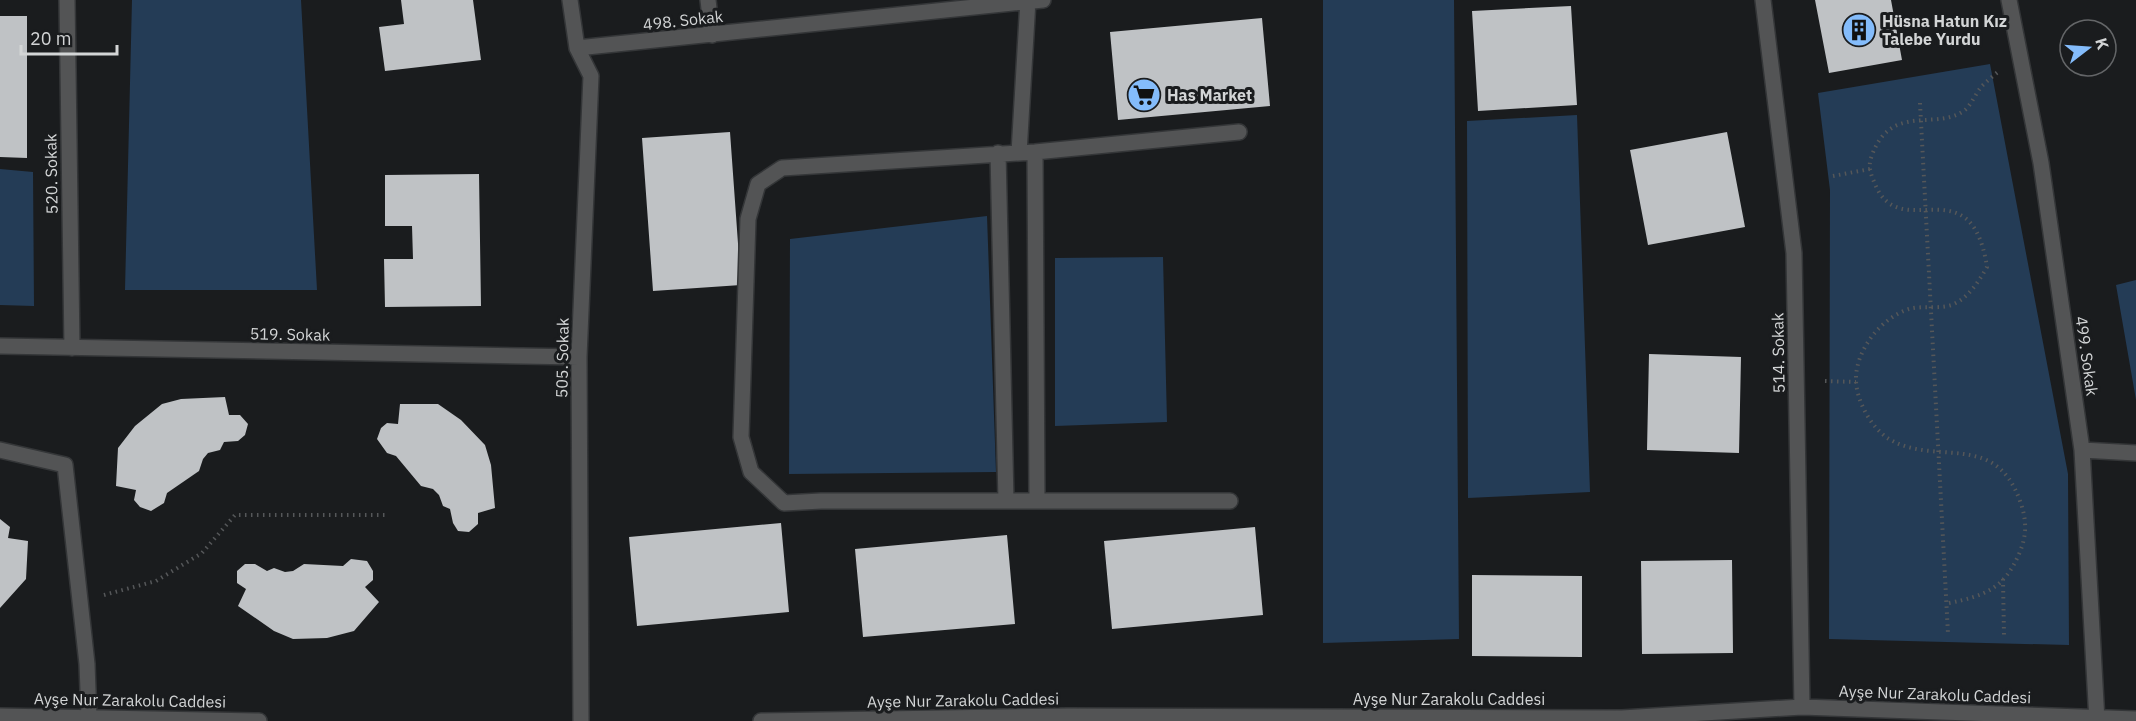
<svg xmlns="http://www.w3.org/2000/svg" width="2136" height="721" font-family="'IBM Plex Sans',sans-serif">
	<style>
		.green { fill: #243c56 }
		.building { fill: #bfc2c5 }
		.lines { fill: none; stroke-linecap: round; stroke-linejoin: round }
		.minor-casing { stroke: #343638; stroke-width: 18 }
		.path { stroke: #555759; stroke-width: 4; stroke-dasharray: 1.5 4.5; stroke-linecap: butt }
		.minor { stroke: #535455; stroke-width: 15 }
		.labels { text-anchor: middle; stroke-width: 6; stroke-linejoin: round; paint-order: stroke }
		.street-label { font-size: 16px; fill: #d3d5d6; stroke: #1a1c1e }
		.poi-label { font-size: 16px; font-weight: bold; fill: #d3d5d6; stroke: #1a1c1e; text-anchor: start }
	</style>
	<rect width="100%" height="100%" fill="#1a1c1e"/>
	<path class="green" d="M132 0H301L317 290H125Z
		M1323 0H1454L1459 639 1323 643Z
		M1990 64 2068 474 2069 645 1829 639 1830 190 1818 93Z
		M1577 115 1590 492 1468 498 1467 121Z
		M0 169 33 172 34 306 0 305Z
		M987 216 996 472 789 474 790 239Z
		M1163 257 1167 422 1055 426V258Z
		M2136 280V400L2116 285Z"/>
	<path class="building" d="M401 0H473L481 60 385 71 379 27 404 24Z
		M1815 0H1891L1902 60 1829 73Z
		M1571 6 1577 105 1478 111 1472 11Z
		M0 16H27V158L0 157Z
		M1262 18 1270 106 1118 120 1110 32Z
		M730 132 741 285 653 291 642 138Z
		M1727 132 1745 227 1648 245 1630 150Z
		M479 174 481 306 385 307 384 259H413L412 226H385V175Z
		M1649 354 1741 357 1739 453 1647 450Z
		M225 397 229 415H240L248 424 245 435 238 441 224 442 220 450 208 453 203 459 199 471 167 493 164 503 151 511 140 507 134 500 136 490 116 486 118 448 135 426 162 404 181 399Z
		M400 404H438L461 420 485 445 491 465 495 508 478 513V524L469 532 458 531 453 523 450 509 443 506 439 495 433 489 421 486 396 456 387 453 377 439 381 428 387 423 398 424Z
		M0 519 10 527 8 538 28 541 26 579 0 608Z
		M781 523 789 612 637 626 629 537Z
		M1255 527 1263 615 1112 629 1104 541Z
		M1007 535 1015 624 863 637 855 549Z
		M351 559 367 561 373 571V580L365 587 379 602 354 631 327 638 293 639 274 631 238 606 246 589 237 583V571L245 564H255L267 571 274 568 285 572 293 571 304 564 343 566Z
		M1732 560 1733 653 1642 654 1641 561Z
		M1472 575 1582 576V657L1472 656Z"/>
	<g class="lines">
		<g class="minor-casing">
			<path id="minor" d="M67 0 72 348
				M570 0 577 48 591 76 579 357 581 721
				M708 0 712 35
				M1763 0 1794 253 1802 707
				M2009 0 2041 163 2082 450 2097 721
				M577 48 1043 0
				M1035 152 1037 501
				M998 153 1006 501
				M1019 153 1028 0
				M0 346 579 357
				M0 450 65 465 87 664 89 717
				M2082 450 2136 453
				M1230 501H821L784 503 751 472 741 437 748 219 758 184 782 168 1035 152 1239 132
				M0 716 259 721
				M761 721 1068 716 1622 718 1802 707 2136 719"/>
		</g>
		<path class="path" d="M1920 103 1948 634
			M1833 176 1870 169
			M1825 381 1856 382
			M2003 579 2004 636
			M104 595 156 581 202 553 235 515H387
			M1949 603C1984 596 2004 589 2019 554 2027 536 2027 520 2020 501 1995 430 1936 467 1889 439 1871 428 1855 399 1856 377 1857 349 1881 318 1909 309 1923 305 1941 310 1954 304 1969 297 1979 281 1987 267 1971 163 1900 246 1875 184 1871 175 1868 167 1871 158 1890 100 1938 133 1966 109 1972 103 1976 93 1982 86 1987 81 1993 76 1999 71"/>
		<use href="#minor" class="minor"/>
	</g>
	<defs>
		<g id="building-disc" transform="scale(1.725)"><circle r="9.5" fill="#84bcfb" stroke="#1a1c1e"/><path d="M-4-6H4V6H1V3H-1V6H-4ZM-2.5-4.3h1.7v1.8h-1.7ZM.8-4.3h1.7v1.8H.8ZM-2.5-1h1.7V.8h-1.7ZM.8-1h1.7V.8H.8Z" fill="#111"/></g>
		<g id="supermarket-disc" transform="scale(1.725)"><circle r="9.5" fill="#84bcfb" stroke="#1a1c1e"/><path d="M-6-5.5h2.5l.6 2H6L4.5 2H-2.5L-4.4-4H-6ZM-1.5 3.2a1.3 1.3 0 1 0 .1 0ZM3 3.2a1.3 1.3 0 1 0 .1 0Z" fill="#111"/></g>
	</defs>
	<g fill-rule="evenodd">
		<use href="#building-disc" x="1859" y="30"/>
		<use href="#supermarket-disc" x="1144" y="95"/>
	</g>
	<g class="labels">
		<g class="street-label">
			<text transform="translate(683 20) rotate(-6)" y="6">498. Sokak</text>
			<text transform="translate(51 174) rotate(-91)" y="6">520. Sokak</text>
			<text transform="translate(290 334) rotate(1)" y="6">519. Sokak</text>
			<text transform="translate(1778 353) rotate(-91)" y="6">514. Sokak</text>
			<text transform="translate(2087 356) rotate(82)" y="6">499. Sokak</text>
			<text transform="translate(562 358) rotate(-89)" y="6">505. Sokak</text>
			<text transform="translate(1935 694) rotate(2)" y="6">Ayşe Nur Zarakolu Caddesi</text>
			<text x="1449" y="705">Ayşe Nur Zarakolu Caddesi</text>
			<text transform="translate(130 700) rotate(1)" y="6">Ayşe Nur Zarakolu Caddesi</text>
			<text transform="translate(963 700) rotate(-1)" y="6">Ayşe Nur Zarakolu Caddesi</text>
		</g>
		<g class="poi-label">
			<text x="1882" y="27">Hüsna Hatun Kız<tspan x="1882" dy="18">Talebe Yurdu</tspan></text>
			<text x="1167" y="101">Has Market</text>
		</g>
	</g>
	<g transform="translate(2088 48) rotate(73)"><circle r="28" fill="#1a1c1e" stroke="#646668" stroke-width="1.5"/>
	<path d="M0-4.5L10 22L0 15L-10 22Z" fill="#84bcfb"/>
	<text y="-9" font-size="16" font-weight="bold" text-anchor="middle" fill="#d3d5d6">K</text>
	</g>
	<path d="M21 45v9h96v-9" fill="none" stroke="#d3d5d6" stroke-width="3"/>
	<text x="30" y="45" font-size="18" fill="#d3d5d6" stroke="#1a1c1e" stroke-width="4.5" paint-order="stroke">20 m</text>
</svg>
